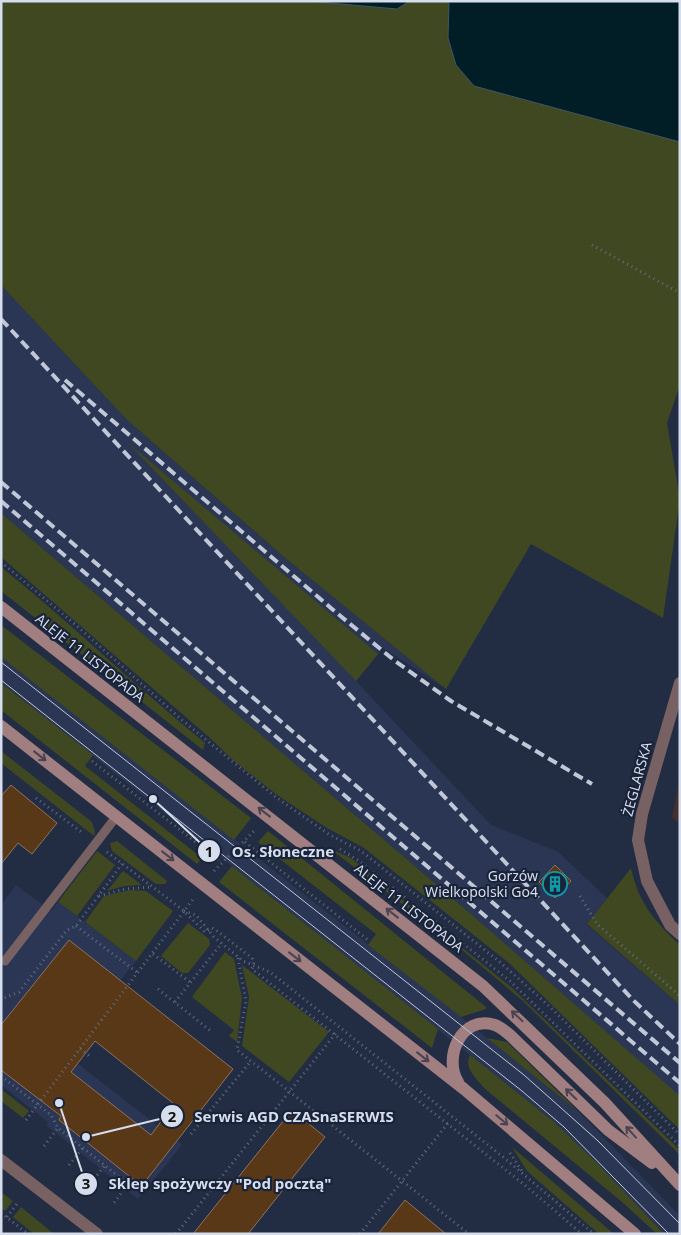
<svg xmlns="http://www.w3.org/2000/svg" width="681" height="1235" font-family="'Noto Sans',sans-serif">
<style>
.built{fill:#2a3653}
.industrial{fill:#432f2c}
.green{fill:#3f4821}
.water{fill:#011e27;stroke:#415862}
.building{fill:#593818;stroke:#8c735e;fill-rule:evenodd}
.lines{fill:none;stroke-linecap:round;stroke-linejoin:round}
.path{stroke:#616b7f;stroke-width:3;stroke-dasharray:1 4;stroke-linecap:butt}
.service{stroke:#786162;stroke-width:9}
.minor{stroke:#786162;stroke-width:12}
.secondary{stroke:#a17e7f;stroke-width:12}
.tram{stroke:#c0c8d8;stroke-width:1}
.rail{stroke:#c0c8d8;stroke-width:4;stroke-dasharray:10 5;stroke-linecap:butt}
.oneway{stroke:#494352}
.labels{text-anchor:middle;stroke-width:4.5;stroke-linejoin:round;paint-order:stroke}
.street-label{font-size:14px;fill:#d6deed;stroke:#192339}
.poi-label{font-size:14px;fill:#d6deed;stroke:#192339;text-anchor:end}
.leader{fill:none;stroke:#d6deed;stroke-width:2}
.callout-dot{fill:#d6deed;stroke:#192339;stroke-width:2}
.mark-label{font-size:15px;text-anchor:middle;font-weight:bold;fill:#111}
.callout-label{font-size:15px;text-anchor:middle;font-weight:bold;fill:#d6deed;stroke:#192339;stroke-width:4.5;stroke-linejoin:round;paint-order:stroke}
</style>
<rect width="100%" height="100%" fill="#222d44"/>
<g class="built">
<path d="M1,285L126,419L284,557L446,689L383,648L356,681L491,825L558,852L607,898L587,925L680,1005V1097L464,908L1,513Z"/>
<path d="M1,657L461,1017L580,1113L680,1216V1234H664L553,1121L1,683Z"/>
<path d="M16,885L51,911L58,902L136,961L63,1052L182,1145L138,1199L46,1125L48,1122L1,1085V905Z"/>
</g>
<path class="industrial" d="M680,778V823L672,818Z"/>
<g class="green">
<path d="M1,1H307L397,9L410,1H449L448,38L456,65L474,86L680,142V385L667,423L680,499L663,618L531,544L446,689L284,557L126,419L1,285Z"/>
<path d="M127,442L378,654L356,681Z"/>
<path d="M1,513L464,908L680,1096V1130L509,963L364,848L327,828L277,795L233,760L210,738L1,557Z"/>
<path d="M1,567C71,623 135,686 205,743L203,750L1,591Z"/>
<path d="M1,625L251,818L234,840L1,657Z"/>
<path d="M1,683L93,755L85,766L202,858L197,864L1,710Z"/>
<path d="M1,751L92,822L95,832L94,836L1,763Z"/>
<path d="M268,831L486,1007V1009L461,1017L368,945L376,934L258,842Z"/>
<path d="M117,841L167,881L165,884H156L112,851L110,843Z"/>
<path d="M329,848L351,858L511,987L680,1150V1155L523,1001L461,949Z"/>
<path d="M97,851L115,865L77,916L58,902Z"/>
<path d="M232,866L438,1029L432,1048L219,882Z"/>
<path d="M631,868C639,904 654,920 680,945V1005L587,924Z"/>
<path d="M123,871L142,885L124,886L107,891Z"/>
<path d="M130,890L146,891L173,911L136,961L85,922L104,896Z"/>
<path d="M188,923L209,939L210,945L188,973H182L161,956Z"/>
<path d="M225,952L234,959L242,998L237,1042L229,1036L234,1030L192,997Z"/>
<path d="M242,965L329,1032L289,1082L242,1046L249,997Z"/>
<path d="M487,1038L507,1042L580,1113Z"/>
<path d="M470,1055L553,1121L598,1164L664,1234H657L622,1202L484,1088C477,1079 463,1068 470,1055Z"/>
<path d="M1,1089L29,1111L23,1118L1,1101Z"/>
<path d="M512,1147L614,1234H599L527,1171Z"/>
<path d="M1,1192L13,1201L5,1211L1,1208Z"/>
<path d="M21,1207L54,1234H34L13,1217Z"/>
</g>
<g class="water">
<path d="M307,1H410L397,9Z"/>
<path d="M449,1H680V142L474,86L456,65L448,38Z"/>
</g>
<g class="building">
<path d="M11,785L57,823L32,854L18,843L1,864V796Z"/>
<path d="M555,865L571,881L555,898L539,882Z"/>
<path d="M69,940L233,1069L144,1183L142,1181L139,1184L59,1120L61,1116L1,1070V1025ZM95,1041L174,1104L151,1135L71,1072Z"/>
<path d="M292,1110L325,1137L248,1234H193Z"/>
<path d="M405,1200L446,1234H378Z"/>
</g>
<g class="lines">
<g class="path">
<path d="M592,245L680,293"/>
<path d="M1,562L77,626L182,720L277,798L330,835L361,851L501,963L549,1006L680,1135"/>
<path d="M92,761L221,862"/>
<path d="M36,798L84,834"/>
<path d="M245,842L368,940"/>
<path d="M340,849L359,861L510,981L680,1146"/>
<path d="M107,852L184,911L205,932L212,928L217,931L252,958L254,962L252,969L526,1186L582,1234"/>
<path d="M214,871L256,829"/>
<path d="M99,896L125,889L151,887"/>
<path d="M580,896L597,924L680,996"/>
<path d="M184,911L196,915L214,937L243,961L270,972L503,1157L594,1234"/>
<path d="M76,926L138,973"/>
<path d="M153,954L190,982"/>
<path d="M238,958L246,1001L237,1050L469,1234"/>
<path d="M158,989L212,1032"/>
<path d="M1,1001L4,998L19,992L67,930L76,926L122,864"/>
<path d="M175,1002L221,944"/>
<path d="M80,1049L92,1058"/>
<path d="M1,1076L51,1115L58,1128L128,1184L114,1203"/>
<path d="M26,1120L194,898"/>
<path d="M191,1134L251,1061"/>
<path d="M44,1146L58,1128"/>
<path d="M510,1153L522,1171"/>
<path d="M69,1165L83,1148"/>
<path d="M91,1183L105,1165"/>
<path d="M1,1213L28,1234"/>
<path d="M7,1217L19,1201"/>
<path d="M176,1234L336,1033"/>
<path d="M360,1234L448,1123"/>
</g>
<path class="service" d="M5,961L116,817"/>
<g class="minor">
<path d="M680,683L642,814L638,840L647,881L670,925L680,934"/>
<path d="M1,1160L97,1234"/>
</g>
<g class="secondary">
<path d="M1,607L483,986L605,1103L680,1185"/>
<path d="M1,726L464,1089L635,1234"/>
<path d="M458,1082C443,1058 461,1014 495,1025C501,1027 506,1032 511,1036L608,1130L652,1163"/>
</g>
<g class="tram">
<path d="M1,662L524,1075L597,1140L680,1224"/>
<path d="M1,680L522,1091L564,1127L669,1234"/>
</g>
<g class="rail">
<path d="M1,319L633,1000L680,1044"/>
<path d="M65,380L332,609L395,661L451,701L592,784"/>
<path d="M1,482L680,1063"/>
<path d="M1,501L680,1083"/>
</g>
</g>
<defs><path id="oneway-shaft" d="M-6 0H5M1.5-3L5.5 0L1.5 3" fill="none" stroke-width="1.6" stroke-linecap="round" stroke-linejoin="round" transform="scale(1.25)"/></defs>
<g class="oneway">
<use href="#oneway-shaft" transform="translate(40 756) rotate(38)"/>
<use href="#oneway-shaft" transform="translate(264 812) rotate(-142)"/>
<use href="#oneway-shaft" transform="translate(168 856) rotate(38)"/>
<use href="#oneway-shaft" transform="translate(392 913) rotate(-142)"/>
<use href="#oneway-shaft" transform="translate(295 957) rotate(38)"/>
<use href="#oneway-shaft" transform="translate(517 1016) rotate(-137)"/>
<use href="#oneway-shaft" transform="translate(423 1057) rotate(38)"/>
<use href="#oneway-shaft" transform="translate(571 1094) rotate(-136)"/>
<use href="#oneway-shaft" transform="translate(502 1120) rotate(40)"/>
<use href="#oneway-shaft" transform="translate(631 1132) rotate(-132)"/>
</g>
<defs>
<symbol id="building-ring" viewBox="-11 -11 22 22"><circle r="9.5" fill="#192339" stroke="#0f9aa8" stroke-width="1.5"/><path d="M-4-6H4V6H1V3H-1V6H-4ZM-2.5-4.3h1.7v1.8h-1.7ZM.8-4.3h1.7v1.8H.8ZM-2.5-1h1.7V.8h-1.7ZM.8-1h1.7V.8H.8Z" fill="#0f9aa8"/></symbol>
</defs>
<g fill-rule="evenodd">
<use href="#building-ring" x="541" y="870" width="28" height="28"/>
</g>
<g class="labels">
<g class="street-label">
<text transform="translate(90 658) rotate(38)" y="5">ALEJE 11 LISTOPADA</text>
<text transform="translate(637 779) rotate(-75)" y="5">ŻEGLARSKA</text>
<text transform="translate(409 908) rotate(38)" y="5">ALEJE 11 LISTOPADA</text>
</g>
<g class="poi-label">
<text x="538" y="881">Gorzów<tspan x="538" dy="16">Wielkopolski Go4</tspan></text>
</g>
</g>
<path class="leader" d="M153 799L209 851M86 1137L172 1116M59 1103L86 1184"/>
<g class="callout-dot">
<circle cx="153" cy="799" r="5"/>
<circle cx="86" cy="1137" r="5"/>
<circle cx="59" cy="1103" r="5"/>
<circle cx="209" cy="851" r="12"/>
<circle cx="172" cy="1116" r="12"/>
<circle cx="86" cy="1184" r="12"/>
</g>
<g class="mark-label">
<text x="209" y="857">1</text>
<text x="172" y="1122">2</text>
<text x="86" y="1189">3</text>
</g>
<g class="callout-label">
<text x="283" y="857">Os. Słoneczne</text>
<text x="294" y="1122">Serwis AGD CZASnaSERWIS</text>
<text x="220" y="1189">Sklep spożywczy "Pod pocztą"</text>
</g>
<rect width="681" height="1235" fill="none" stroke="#d6deed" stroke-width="5"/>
</svg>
